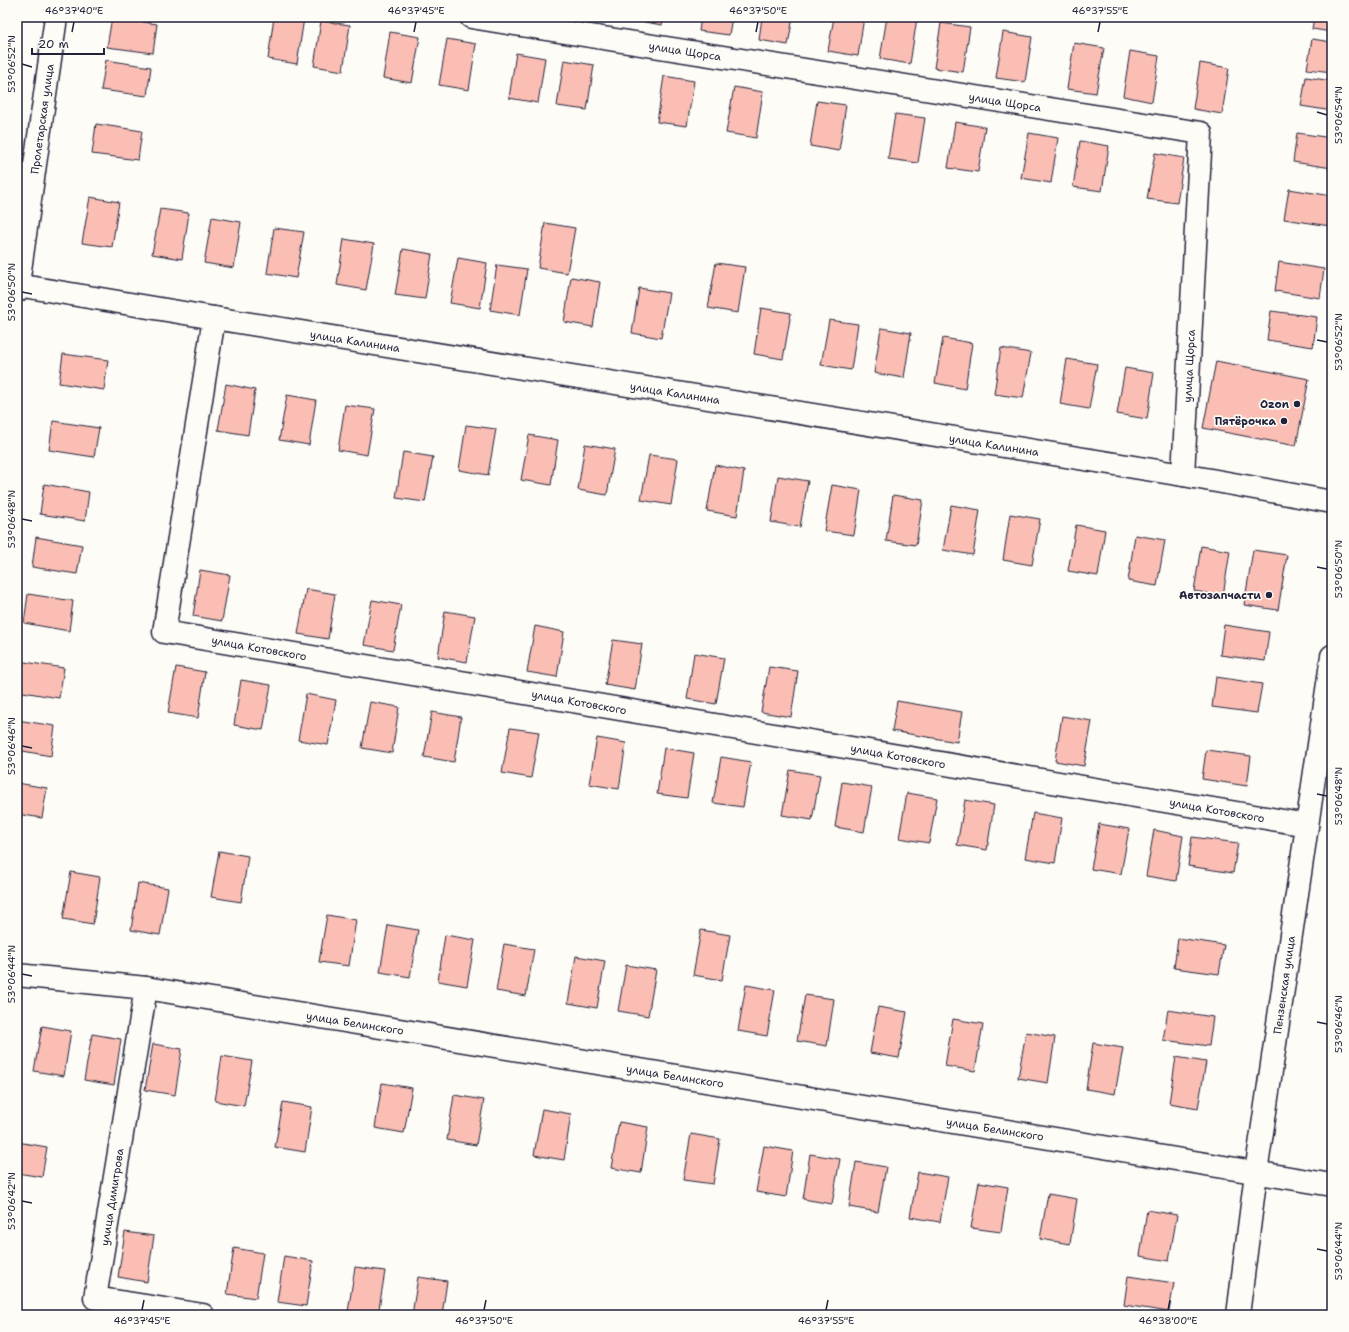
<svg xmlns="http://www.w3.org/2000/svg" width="1349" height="1332" font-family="'Shantell Sans',sans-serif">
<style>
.building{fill:#fabeb4;stroke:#22223b}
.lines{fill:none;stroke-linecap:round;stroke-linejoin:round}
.minor-casing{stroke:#22223b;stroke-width:25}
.tertiary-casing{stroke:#22223b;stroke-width:25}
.minor{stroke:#fdfcf7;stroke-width:22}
.tertiary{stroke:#fdfcf7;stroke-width:22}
.ticks{fill:none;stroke:#22223b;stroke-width:1.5}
.poi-dot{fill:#22223b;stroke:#fdfcf7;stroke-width:1.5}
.labels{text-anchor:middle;stroke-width:3.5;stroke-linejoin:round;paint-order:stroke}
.street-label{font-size:11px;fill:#22223b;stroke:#fdfcf7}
.poi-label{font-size:11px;font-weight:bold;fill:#22223b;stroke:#fdfcf7;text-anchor:end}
.neatline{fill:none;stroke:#22223b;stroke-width:1.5}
.ticks-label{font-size:10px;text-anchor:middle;fill:#22223b}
</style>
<rect width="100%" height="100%" fill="#fdfcf7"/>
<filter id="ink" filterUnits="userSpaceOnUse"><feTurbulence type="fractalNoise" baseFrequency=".025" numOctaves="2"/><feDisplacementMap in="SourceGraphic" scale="8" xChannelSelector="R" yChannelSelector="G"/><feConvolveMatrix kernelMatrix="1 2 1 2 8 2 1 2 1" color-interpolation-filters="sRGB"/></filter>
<g filter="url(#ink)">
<g class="building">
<path d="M112,17L157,24L153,53L107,47Z"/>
<path d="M274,17L304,18L297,64L268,59Z"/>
<path d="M633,17H664L662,25L633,20Z"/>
<path d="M701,17H732L729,35L699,31Z"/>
<path d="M762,17H793L788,45L759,40Z"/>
<path d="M834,17H864L858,56L828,51Z"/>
<path d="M887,17L917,18L910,64L880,59Z"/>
<path d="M1314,17H1332V32L1312,29Z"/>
<path d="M321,21L350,25L343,71L314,66Z"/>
<path d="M941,23L970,27L963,72L934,68Z"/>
<path d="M390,32L420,37L412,83L383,78Z"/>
<path d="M1003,32L1032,37L1025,82L996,78Z"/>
<path d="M447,39L476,44L469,90L439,85Z"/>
<path d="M1312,39L1332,42V72L1307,69Z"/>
<path d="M1074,43L1104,48L1096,93L1067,89Z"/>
<path d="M1130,51L1159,56L1152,102L1123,96Z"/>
<path d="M516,53L545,58L538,103L509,98Z"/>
<path d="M106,60L151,67L147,96L101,90Z"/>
<path d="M564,60L594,65L587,110L557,106Z"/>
<path d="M1200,63L1229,68L1222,114L1193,109Z"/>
<path d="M664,76L694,81L687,126L657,122Z"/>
<path d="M1306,77L1332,81V111L1301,106Z"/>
<path d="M734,87L763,92L756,138L726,133Z"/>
<path d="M817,101L846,105L839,151L810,146Z"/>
<path d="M895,114L925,118L918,163L888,159Z"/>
<path d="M955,122L985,127L978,172L948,168Z"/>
<path d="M96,124L142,131L138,160L92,154Z"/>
<path d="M1029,133L1058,138L1051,183L1021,178Z"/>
<path d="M1297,133L1332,138V168L1293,162Z"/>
<path d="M1080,141L1109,146L1102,191L1073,187Z"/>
<path d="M1155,153L1184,158L1177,203L1147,199Z"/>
<path d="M1289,189L1332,196V211L1330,226L1284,219Z"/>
<path d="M90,197L119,202L112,247L82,243Z"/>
<path d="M160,209L189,213L182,259L152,254Z"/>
<path d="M212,217L241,222L234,268L204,263Z"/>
<path d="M545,223L575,228L567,273L538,268Z"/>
<path d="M274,228L304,232L296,278L267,273Z"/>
<path d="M344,239L374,244L366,290L337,285Z"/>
<path d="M403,249L432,254L425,299L395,295Z"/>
<path d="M458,258L487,263L480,308L450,303Z"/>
<path d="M1279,262L1324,269L1320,298L1275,291Z"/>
<path d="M716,263L745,267L738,313L708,308Z"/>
<path d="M497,265L527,269L520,315L490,310Z"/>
<path d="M571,277L600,282L593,327L564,322Z"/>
<path d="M639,288L669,293L661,338L632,333Z"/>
<path d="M761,308L791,313L783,359L754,354Z"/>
<path d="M1271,311L1317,317L1313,347L1267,340Z"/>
<path d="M829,320L858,324L851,370L821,365Z"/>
<path d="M881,328L911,333L904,378L874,373Z"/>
<path d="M943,338L972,343L965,389L935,383Z"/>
<path d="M1001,348L1031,353L1023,398L994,394Z"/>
<path d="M63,354L108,360L104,390L59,383Z"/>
<path d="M1067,359L1097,364L1089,409L1060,404Z"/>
<path d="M1216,361L1309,379L1296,446L1203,428Z"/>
<path d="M1125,368L1154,373L1147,419L1117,414Z"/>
<path d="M226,384L255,390L248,435L218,430Z"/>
<path d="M287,395L316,400L309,445L279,440Z"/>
<path d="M345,405L375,409L367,455L338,450Z"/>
<path d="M53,421L99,428L94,457L49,450Z"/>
<path d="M466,425L496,429L488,475L459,470Z"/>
<path d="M529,435L558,440L551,485L521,480Z"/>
<path d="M585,444L615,449L607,495L578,490Z"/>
<path d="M403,452L433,457L425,502L396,498Z"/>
<path d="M649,455L678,459L671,505L641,500Z"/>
<path d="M715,465L744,471L737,516L707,511Z"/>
<path d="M778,476L808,481L800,527L771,522Z"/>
<path d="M44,484L89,492L85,521L40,514Z"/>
<path d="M832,485L861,490L854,535L824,531Z"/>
<path d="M893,495L923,500L916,545L886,541Z"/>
<path d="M951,505L980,510L973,555L943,550Z"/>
<path d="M1010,514L1040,519L1032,565L1003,560Z"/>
<path d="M1076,525L1105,530L1098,576L1068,571Z"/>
<path d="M1135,535L1165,540L1157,586L1128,581Z"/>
<path d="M36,537L82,545L77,574L32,567Z"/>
<path d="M1201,546L1230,551L1223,596L1194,591Z"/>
<path d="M1253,550L1287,555L1278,610L1244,605Z"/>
<path d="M200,570L230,575L222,621L193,616Z"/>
<path d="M306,589L335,594L328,639L298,634Z"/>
<path d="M28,594L73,601L69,631L24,623Z"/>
<path d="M372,600L401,605L393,650L364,645Z"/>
<path d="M445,611L475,616L467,662L438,657Z"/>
<path d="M1224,625L1269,632L1265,661L1220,655Z"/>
<path d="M535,626L564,632L557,677L527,672Z"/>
<path d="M613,640L642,644L635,690L605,685Z"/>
<path d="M694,653L724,658L716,704L687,699Z"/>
<path d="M18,661L64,668L59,698L17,691Z"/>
<path d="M176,667L205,672L198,718L168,713Z"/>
<path d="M769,667L798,671L791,717L761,712Z"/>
<path d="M1216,677L1262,684L1257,713L1212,707Z"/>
<path d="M241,680L271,685L263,730L234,725Z"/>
<path d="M306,694L336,700L328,745L298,740Z"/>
<path d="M897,701L962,712L957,742L892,731Z"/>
<path d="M370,702L399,707L392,753L362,748Z"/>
<path d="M432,712L461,717L454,762L424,757Z"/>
<path d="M1062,716L1092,721L1084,766L1055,761Z"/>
<path d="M17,720L55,726L51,756L17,750Z"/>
<path d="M510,728L539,732L531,778L502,773Z"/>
<path d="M597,738L626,743L619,789L589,784Z"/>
<path d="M664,748L694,753L687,798L657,794Z"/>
<path d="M1206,750L1251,756L1247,786L1202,779Z"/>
<path d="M721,757L751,762L743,807L713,803Z"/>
<path d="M790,770L820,775L812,820L782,815Z"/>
<path d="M842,782L872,787L864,832L835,827Z"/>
<path d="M17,783L47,788L42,818L17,814Z"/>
<path d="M907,793L937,798L929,843L899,838Z"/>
<path d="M965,800L994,805L987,850L957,845Z"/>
<path d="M1033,813L1062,818L1055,863L1025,858Z"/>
<path d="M1099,824L1129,829L1121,874L1091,869Z"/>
<path d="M1154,830L1183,836L1176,881L1146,876Z"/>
<path d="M1192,837L1238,843L1233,873L1188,866Z"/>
<path d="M219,851L248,856L241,902L211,897Z"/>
<path d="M71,872L100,877L93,924L63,919Z"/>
<path d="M138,883L168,888L160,935L131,930Z"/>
<path d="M327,915L356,920L349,966L319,962Z"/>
<path d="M388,925L418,930L410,977L380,972Z"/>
<path d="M701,930L730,935L722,980L693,975Z"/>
<path d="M445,935L475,940L467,986L438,981Z"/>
<path d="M1178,938L1224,945L1219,974L1174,968Z"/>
<path d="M504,944L534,949L526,996L496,991Z"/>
<path d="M576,956L605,961L597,1008L568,1003Z"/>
<path d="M626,965L656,970L648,1016L618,1011Z"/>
<path d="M746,985L775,990L767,1036L738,1031Z"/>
<path d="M805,995L834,999L827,1046L797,1041Z"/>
<path d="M878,1007L907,1012L899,1058L870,1053Z"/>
<path d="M1168,1010L1213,1017L1209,1046L1163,1040Z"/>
<path d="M953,1019L983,1024L975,1071L945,1066Z"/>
<path d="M42,1026L71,1031L64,1076L34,1071Z"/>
<path d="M1026,1032L1055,1037L1048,1083L1018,1078Z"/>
<path d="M92,1034L121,1039L114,1085L84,1080Z"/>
<path d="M1093,1043L1123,1048L1115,1094L1086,1089Z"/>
<path d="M153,1044L182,1049L175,1095L145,1090Z"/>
<path d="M222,1056L252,1061L244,1106L215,1101Z"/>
<path d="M1176,1057L1206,1062L1198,1108L1169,1103Z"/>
<path d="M382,1083L412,1088L404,1133L375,1128Z"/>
<path d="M454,1095L484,1100L476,1145L447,1140Z"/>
<path d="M283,1102L312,1107L305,1152L275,1147Z"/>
<path d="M542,1109L571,1114L564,1160L534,1155Z"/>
<path d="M619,1122L648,1127L641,1173L611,1168Z"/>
<path d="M691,1134L720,1139L713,1184L683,1180Z"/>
<path d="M17,1142L47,1147L42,1177L17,1173Z"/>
<path d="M764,1146L793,1151L786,1197L756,1192Z"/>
<path d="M810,1154L840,1159L832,1204L803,1199Z"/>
<path d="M856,1162L886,1167L878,1212L849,1207Z"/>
<path d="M918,1172L948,1177L940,1222L910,1217Z"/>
<path d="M979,1182L1008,1187L1001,1232L971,1228Z"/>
<path d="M1048,1194L1077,1199L1070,1244L1040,1239Z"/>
<path d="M1147,1210L1177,1215L1169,1261L1140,1256Z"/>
<path d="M125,1232L154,1236L147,1282L118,1277Z"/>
<path d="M234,1248L263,1253L256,1298L227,1294Z"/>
<path d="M284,1256L313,1261L306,1306L277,1302Z"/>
<path d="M355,1267L385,1271L378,1315L348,1312Z"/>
<path d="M1128,1276L1174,1283L1169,1312L1124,1305Z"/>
<path d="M418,1277L447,1281L442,1315H412Z"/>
</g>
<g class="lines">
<defs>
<g id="minor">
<path d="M471,17L1201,133L1183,475"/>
<path d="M17,285L214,318L1183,475L1332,502"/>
<path d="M17,291L56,17"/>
<path d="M214,318L164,632L1307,825"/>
<path d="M17,975L146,988L1332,1185"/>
<path d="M146,988L95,1298L203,1315"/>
</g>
<path id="tertiary" d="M1238,1315L1256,1173L1332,656"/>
</defs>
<use href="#minor" class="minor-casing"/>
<use href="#tertiary" class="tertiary-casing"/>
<use href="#minor" class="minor"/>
<use href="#tertiary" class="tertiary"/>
</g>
</g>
<path class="ticks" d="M72,32L74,22M414,32L416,22M756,32L758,22M1098,32L1100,22M22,64L32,67M1317,112L1327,115M22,292L32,294M1317,340L1327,342M22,519L32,521M1317,567L1327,569M22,746L32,748M1317,794L1327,796M22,974L32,976M1317,1022L1327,1024M22,1201L32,1203M1317,1249L1327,1251M142,1310L144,1300M484,1310L486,1300M826,1310L828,1300M1168,1310L1170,1300"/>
<g class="poi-dot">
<circle cx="1297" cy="404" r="4"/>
<circle cx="1284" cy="421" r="4"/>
<circle cx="1269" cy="595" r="4"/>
</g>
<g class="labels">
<g class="street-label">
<text transform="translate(685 51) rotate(9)" y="4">улица Щорса</text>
<text transform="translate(1005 102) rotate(9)" y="4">улица Щорса</text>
<text transform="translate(42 119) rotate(-82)" y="4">Пролетарская улица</text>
<text transform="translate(355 341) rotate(9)" y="4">улица Калинина</text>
<text transform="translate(1189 366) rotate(-87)" y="4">улица Щорса</text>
<text transform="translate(675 393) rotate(9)" y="4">улица Калинина</text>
<text transform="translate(994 445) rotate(9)" y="4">улица Калинина</text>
<text transform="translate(259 648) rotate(10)" y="4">улица Котовского</text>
<text transform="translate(579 702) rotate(10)" y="4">улица Котовского</text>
<text transform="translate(898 756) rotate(10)" y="4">улица Котовского</text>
<text transform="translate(1217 810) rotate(10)" y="4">улица Котовского</text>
<text transform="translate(1284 985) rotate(-82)" y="4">Пензенская улица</text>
<text transform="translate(355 1023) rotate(9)" y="4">улица Белинского</text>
<text transform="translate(675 1076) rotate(9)" y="4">улица Белинского</text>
<text transform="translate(995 1129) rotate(9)" y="4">улица Белинского</text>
<text transform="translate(112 1197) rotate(-81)" y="4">улица Димитрова</text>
</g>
<g class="poi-label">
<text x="1289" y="408">Ozon</text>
<text x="1276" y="425">Пятёрочка</text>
<text x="1261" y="599">Автозапчасти</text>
</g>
</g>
<rect width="1349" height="1332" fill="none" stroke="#fdfcf7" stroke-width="44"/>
<path d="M32 48v6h72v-6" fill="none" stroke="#22223b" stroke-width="2"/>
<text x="38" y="48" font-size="12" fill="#22223b" stroke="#fdfcf7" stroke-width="3" paint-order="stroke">20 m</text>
<rect x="22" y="22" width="1305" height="1288" class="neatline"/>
<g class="ticks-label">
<text x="74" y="14">46°37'40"E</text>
<text x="416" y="14">46°37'45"E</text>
<text x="758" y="14">46°37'50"E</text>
<text x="1100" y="14">46°37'55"E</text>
<text transform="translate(11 64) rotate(-90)" y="4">53°06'52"N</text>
<text transform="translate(1338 115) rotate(-90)" y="4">53°06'54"N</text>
<text transform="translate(11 292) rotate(-90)" y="4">53°06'50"N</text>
<text transform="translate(1338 342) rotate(-90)" y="4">53°06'52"N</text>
<text transform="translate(11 519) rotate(-90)" y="4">53°06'48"N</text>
<text transform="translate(1338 569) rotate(-90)" y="4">53°06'50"N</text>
<text transform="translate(11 746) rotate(-90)" y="4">53°06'46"N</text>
<text transform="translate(1338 796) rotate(-90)" y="4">53°06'48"N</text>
<text transform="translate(11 974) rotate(-90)" y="4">53°06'44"N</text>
<text transform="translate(1338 1024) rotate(-90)" y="4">53°06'46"N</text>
<text transform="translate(11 1201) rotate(-90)" y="4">53°06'42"N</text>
<text transform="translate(1338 1251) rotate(-90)" y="4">53°06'44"N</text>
<text x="142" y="1324">46°37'45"E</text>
<text x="484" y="1324">46°37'50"E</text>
<text x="826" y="1324">46°37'55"E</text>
<text x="1168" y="1324">46°38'00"E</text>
</g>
</svg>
